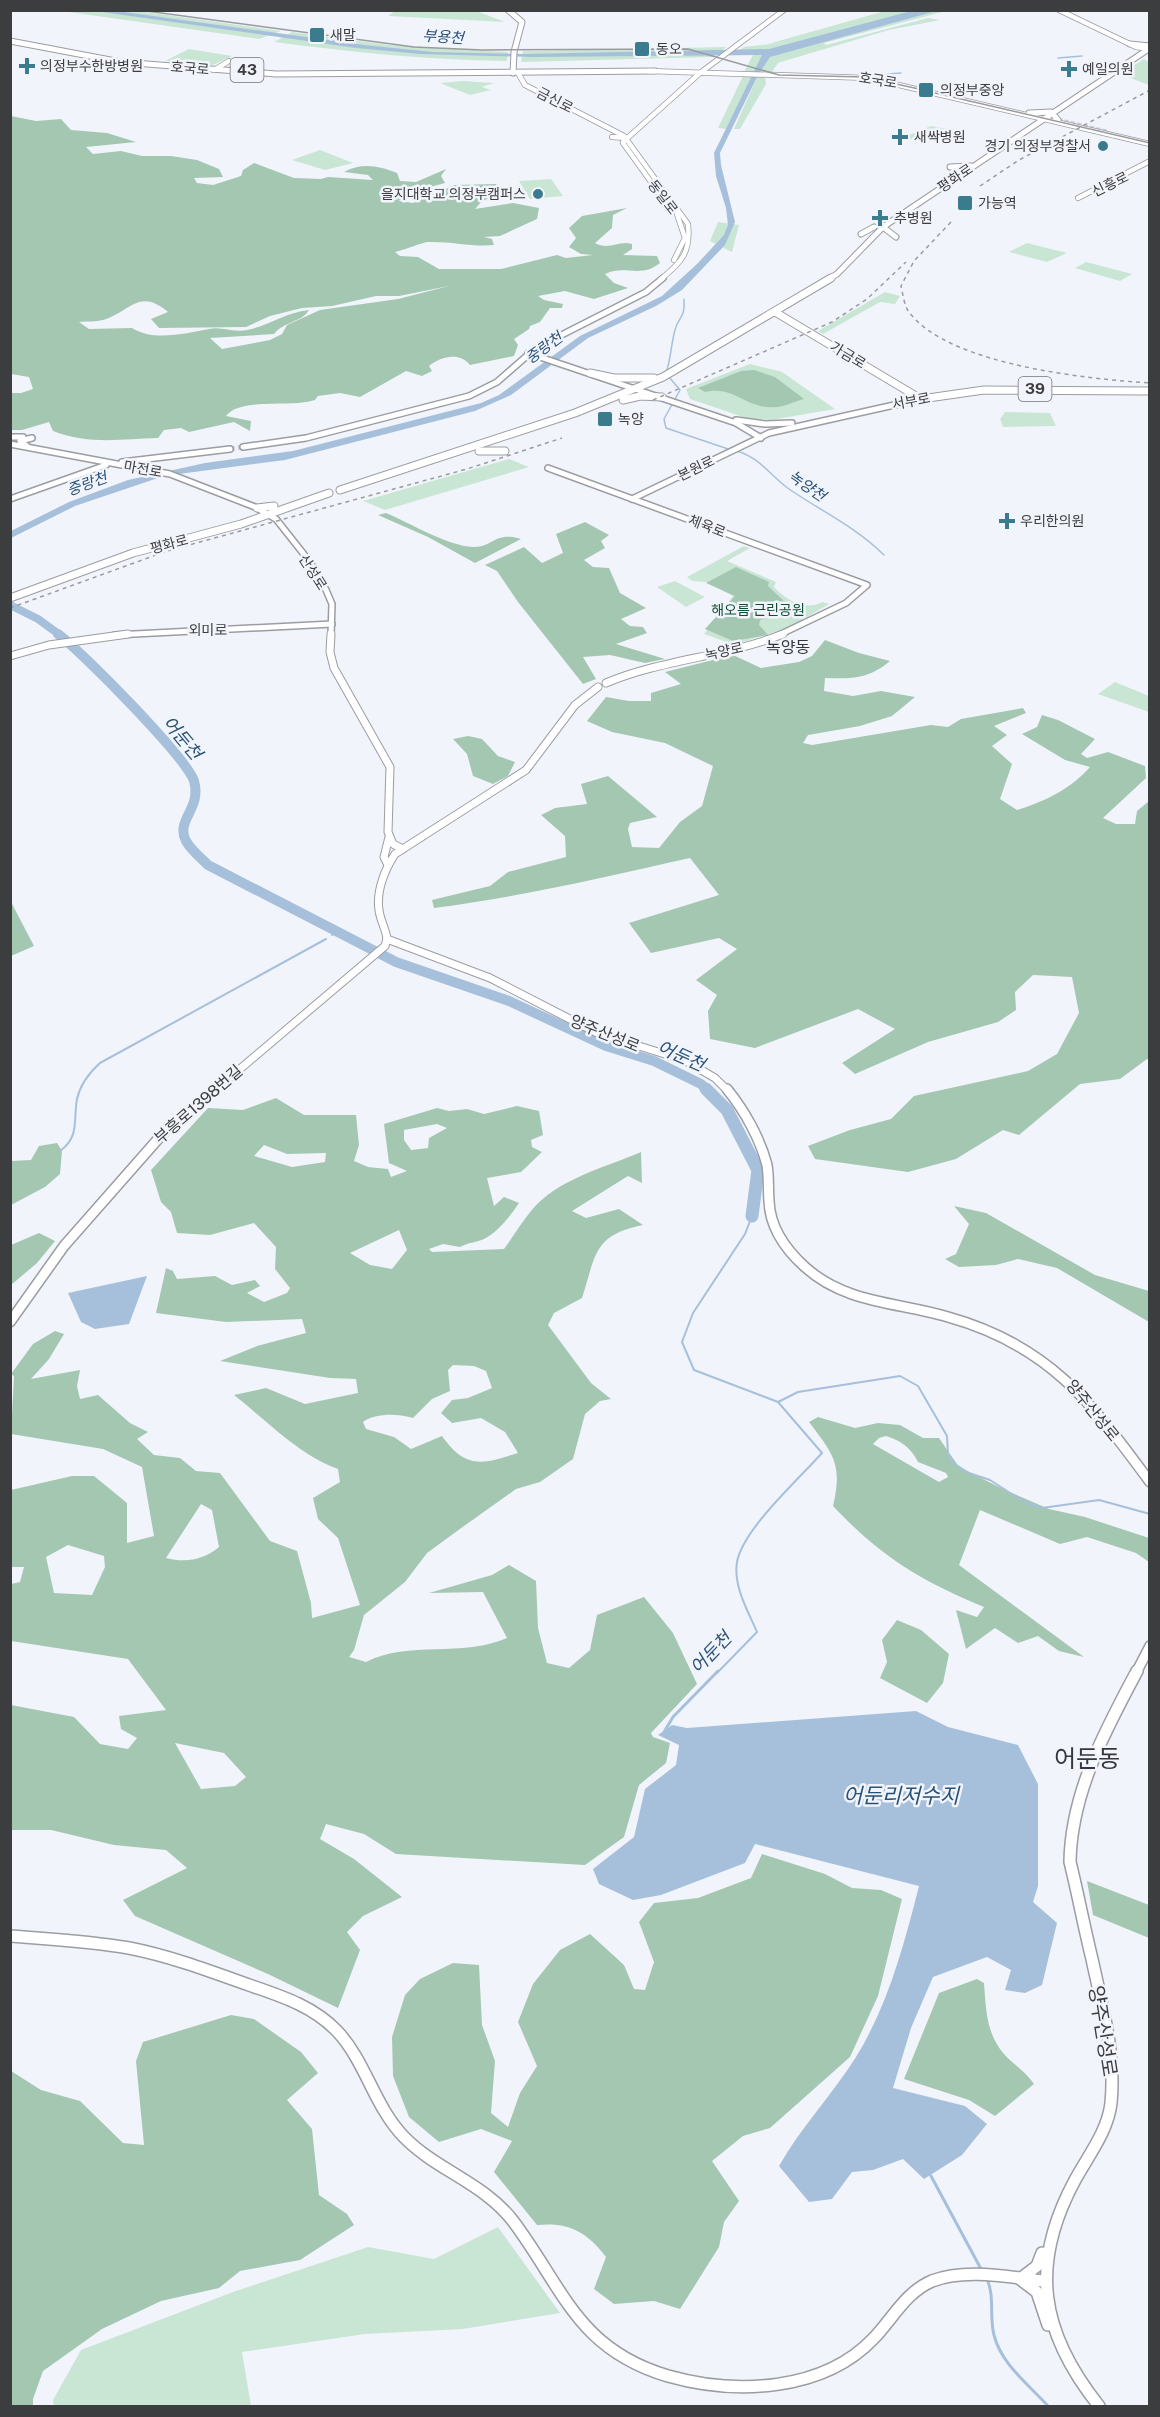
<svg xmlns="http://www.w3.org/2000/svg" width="1160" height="2417" font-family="'Public Sans','Noto Sans KR',sans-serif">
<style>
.green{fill:#c9e6d4}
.forest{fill:#a4c7b2;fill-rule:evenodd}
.water{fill:#a6c0db}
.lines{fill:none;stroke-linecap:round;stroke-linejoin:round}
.stream-far2{stroke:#a6c0db;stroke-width:1.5}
.stream-far1{stroke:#a6c0db;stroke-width:2}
.stream{stroke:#a6c0db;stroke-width:3}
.river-far2{stroke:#a6c0db;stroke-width:8}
.river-far1{stroke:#a6c0db;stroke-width:10}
.river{stroke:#a6c0db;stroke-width:13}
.minor-tunnel-far1{stroke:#cecfd5;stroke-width:4.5;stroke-dasharray:4.5 2;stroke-linecap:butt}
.minor-tunnel{stroke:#cecfd5;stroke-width:5;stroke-dasharray:5 3;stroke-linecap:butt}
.minor-far4-casing{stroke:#9b9da3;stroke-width:6}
.minor-far3-casing{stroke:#9b9da3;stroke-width:8}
.minor-far2-casing{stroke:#9b9da3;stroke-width:9}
.minor-far1-casing{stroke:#9b9da3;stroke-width:12}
.minor-casing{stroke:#9b9da3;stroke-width:14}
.major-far1-casing{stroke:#9b9da3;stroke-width:7}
.major-casing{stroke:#9b9da3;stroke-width:9}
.minor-far4{stroke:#fff;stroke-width:4.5}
.minor-far3{stroke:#fff;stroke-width:5}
.minor-far2{stroke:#fff;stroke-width:7}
.minor-far1{stroke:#fff;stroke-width:9}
.minor{stroke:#fff;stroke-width:11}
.major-far1{stroke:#fff;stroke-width:5}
.major{stroke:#fff;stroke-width:7}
.tram{stroke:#999b9f;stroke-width:1.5}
.rail{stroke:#999b9f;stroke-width:1.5;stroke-dasharray:4 4;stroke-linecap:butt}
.poi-dot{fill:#3a7b8d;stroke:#f2f4fb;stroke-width:2}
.labels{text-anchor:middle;stroke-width:5;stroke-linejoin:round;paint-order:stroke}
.far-poi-label{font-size:14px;fill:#3c3d3f;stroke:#f2f4fb;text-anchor:start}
.far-street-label{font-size:14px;fill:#3c3d3f;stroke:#f2f4fb}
.far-park-label{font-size:14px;fill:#114e32;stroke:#f2f4fb}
.far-water-label{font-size:15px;font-style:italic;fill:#295277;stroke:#f2f4fb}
.shield{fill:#f2f4fb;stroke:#737477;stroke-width:1.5}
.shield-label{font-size:15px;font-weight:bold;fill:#3c3d3f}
.far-quarter-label{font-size:16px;fill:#35373c;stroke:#f2f4fb}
.street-label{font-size:16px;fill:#3c3d3f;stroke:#f2f4fb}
.water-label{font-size:18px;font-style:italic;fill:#295277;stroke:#f2f4fb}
.near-street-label{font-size:20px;fill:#3c3d3f;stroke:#f2f4fb}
.near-water-label{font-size:21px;font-style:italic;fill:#295277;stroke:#f2f4fb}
.near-quarter-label{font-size:24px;fill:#35373c;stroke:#f2f4fb}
</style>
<rect width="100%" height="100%" fill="#f2f4fb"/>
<g class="green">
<path d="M474,10L505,22L388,16L395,11Z"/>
<path d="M62,11H138L281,31L259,39Z"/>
<path d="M885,11H946L824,43L826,45L928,18L940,20L889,30L784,61L778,63L772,72H744L753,55H733L744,47L787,42L768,44Z"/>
<path d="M292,32L389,45L508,52L507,61C428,60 352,52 274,42Z"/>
<path d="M726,47L713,57L521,62L523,51H526Z"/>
<path d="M189,49L232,56L213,65L165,61Z"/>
<path d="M1144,59L1149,62V85L1120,74Z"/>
<path d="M743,76H752L727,129L718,128Z"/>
<path d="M757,77H765L766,84L740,129H734Z"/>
<path d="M463,81L494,83L482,87L491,90L470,95L440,83Z"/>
<path d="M931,126L952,130L925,142L904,137Z"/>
<path d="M320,150L353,163L325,170L292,160Z"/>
<path d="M551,179L563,196L530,199L519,181Z"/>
<path d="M718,222L739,225L732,252L710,241Z"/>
<path d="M1027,243L1067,253L1047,262L1009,252Z"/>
<path d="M1086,262L1132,274L1120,281L1075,268Z"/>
<path d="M885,292L900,296L895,304L880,302L823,334L818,331Z"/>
<path d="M750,364L782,372L835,409L771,420L746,418L690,399L686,389Z"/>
<path d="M1005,412L1050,413L1056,426L1003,427L1000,419Z"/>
<path d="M509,459L529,467L385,510L363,501Z"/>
<path d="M744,546L750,548L727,561L776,582L774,587C787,601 805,611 823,602L829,604L790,627L740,643L732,644L704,634L733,596L706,582L692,581L687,577Z"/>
<path d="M675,581L705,597L686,607L657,587Z"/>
<path d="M1115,682L1149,696V712L1098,694Z"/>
<path d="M498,2227L560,2313L463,2329L365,2334L242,2352L251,2406H54L53,2400L81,2350L233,2292L368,2247L434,2259Z"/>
</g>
<g class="forest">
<path d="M11,116L36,121L61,119L71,130L107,133L136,142L86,147L93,154L121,151L142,156H171L197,160L219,169L223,177L194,178L197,183L213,185L241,176L243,170L254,163L294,178L321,179L328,177L373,180L368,175L344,172C361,162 380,166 397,173L400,181L416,182L446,169L441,176L445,183L407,193L399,201L413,203L455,185L496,184L503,193L482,201L475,209L513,203L539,208L537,219L500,236L484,237L492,239L494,245C471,247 450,241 427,242C421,243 404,250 395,252L400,256L418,257L439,269H501L557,255L566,258L593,255L581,254L569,247L576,238L569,228L582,216L627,208L613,215L612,228L595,243C609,251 619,240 632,244V249L623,255L657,256L660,263C640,279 625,264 605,274L614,283L628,288L594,299L565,291L538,296L544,300L563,304L562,308H550L540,322L530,326L529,329L514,339L518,345L514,356L470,365C460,352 441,356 429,366L432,371L422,376L406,371L360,397L340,393L318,396L315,400C292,408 240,397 226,416L251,421L250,431L234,422L189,432L181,428L164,430L158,438C121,439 89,445 53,431L49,422L22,430H11V393H21L33,389L29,377L11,374ZM449,286L398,299L320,310L287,325L282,334L270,340L222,349L210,338L274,334C283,322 302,322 309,310C284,313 268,326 247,330C235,333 221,326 209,329C187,333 154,342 132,328L89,329L79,322C86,321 96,322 103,320C130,312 139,287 168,312L151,319L159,328L246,327L270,316L302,308L332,306L376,296H399Z"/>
<path d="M754,370L775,377L804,399C792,402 781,409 767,407C743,405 732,386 705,392L698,388L741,371Z"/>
<path d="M386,513C410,523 448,546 473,547C493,548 494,531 521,539L475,563L428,537L378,515Z"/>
<path d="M585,522L609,535L601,541L605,548L584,560L593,567L609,568L620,593L646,608L621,619L630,626L643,627L647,633L616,644L665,659L645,663L610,655L583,657L596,679L583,684L518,602L497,571L485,565L524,547L542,563L563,553L556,534Z"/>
<path d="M736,567L769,582L768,586L784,601L805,606L760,620L759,625L768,635L733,641L705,629L735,596L706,583Z"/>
<path d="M825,640L859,653L890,661C869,679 851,679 825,678L824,691L853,696L881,691L915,697L892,716L860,726L808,735L803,743L812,745L931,725L948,727L961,719L1023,708L1026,713L994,726L1007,735L992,746L1012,764L1000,799L1017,810C1044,802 1072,788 1090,767L1065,760L1022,734L1037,727L1042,715L1058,720L1095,739L1081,754L1087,758L1108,752L1145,766L1146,778L1103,818L1116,824H1135L1137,811L1149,801V1060L1147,1059L1120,1079L1080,1084L1019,1135L1003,1130L956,1159L908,1172L815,1159L808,1146L850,1130L891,1119L914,1096L1028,1071L1057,1054L1079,1013L1072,977L1033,975L1015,992L1016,1010L998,1022L928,1042L855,1074L842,1063L895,1029L858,1009L755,1048L710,1039L708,1011L717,995L696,980L737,949L719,938L651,953L629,923L719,895L690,858C605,877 521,897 434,908L432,900L490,886L508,872L566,857L565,836L541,815L555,808L587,804L581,784L608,776L657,817L630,823L628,829L632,847L659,848L680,822L702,806L713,766L665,743L612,732L587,721L606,697L629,701H651V693L681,684L665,672L733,655L761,668L799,662L812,656Z"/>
<path d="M468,736L482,739L498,756L515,762L508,776L493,784L473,776L467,754L453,739Z"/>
<path d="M11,902L34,946L11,956H10Z"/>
<path d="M276,1098L304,1115H356L359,1145L354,1161L368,1167L388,1169L391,1177L407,1171L389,1163L384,1124L437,1108L449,1111L467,1109L484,1114L517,1106L539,1111L543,1135L531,1140L532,1147L542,1152L521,1172L487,1178L494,1206L504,1197L519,1203C511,1215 498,1232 484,1239C475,1243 469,1242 460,1247L443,1244L429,1249L432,1252L504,1249C513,1237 521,1223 531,1211C557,1179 604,1168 641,1152L642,1183L628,1176L572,1211L586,1218L619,1209L643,1225C593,1235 596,1255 582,1298L554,1313L548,1325L591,1383L611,1399L600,1401L585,1414L573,1459L540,1482L516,1489L464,1526L427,1553L405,1582L364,1615L354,1650L349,1657L366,1662C409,1640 462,1658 507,1638L483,1592L429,1593L492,1575L509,1565L536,1581L538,1628L547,1663L569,1668L590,1650L597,1615L644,1597L673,1633L697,1684L651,1733L653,1737L670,1743L666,1763L639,1785L624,1837L585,1865L396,1854L364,1834L326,1824L320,1839L354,1859L402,1897L363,1916L347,1932L360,1950L338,2008L268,1974L135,1916L123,1900L187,1868L166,1850L114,1845L51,1830H11V1705L74,1717L100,1744L128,1749L137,1738L121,1729L119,1716L166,1710L128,1659L11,1641V1584L20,1582L24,1567H11V1490L72,1476H94L127,1503V1543L154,1536L142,1467L103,1449L11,1434L14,1376L11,1374L33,1344L55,1331L64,1334L49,1359L31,1379L80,1370L77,1386L80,1399L98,1395L130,1423L148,1432L137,1439L154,1455L180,1458L196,1471L220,1473L270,1541L297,1551L311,1603L312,1618L360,1605L338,1538L318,1519L313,1498L340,1482L338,1469C299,1455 266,1420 234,1395L266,1388L305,1404L358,1393L356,1379L330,1378L220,1361L257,1346L306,1333L302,1319L226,1322L156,1313L166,1268L173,1271L177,1279L215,1276L232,1285L255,1280L260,1286L247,1293L264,1302L287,1293L290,1288L275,1269L276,1247L254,1223L210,1235L177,1233L171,1212L161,1202L151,1170L208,1108L243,1110ZM437,1124L447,1128L429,1138L428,1148L411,1150L404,1140V1130ZM264,1145L287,1154L326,1153L325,1162L292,1167L254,1156ZM399,1230L407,1250L392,1269L370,1265L350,1253ZM453,1365L474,1366L486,1371L492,1388L468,1398L452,1400L441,1413L452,1423L481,1418L505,1432L518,1453C483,1464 466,1470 442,1436L411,1449L394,1437L366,1429L363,1422C374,1413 399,1413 413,1418L432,1399L450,1391L448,1370ZM201,1504L212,1510L219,1547C203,1560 186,1563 166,1558ZM68,1545L104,1556L105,1567L92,1595L54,1593L46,1557ZM175,1743L224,1753L246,1777L235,1786L201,1789Z"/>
<path d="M57,1143L62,1151L60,1174L45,1187L11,1205V1161L31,1160L39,1146Z"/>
<path d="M954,1206L986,1213L1095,1275L1149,1291V1322L1057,1268L1018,1259L996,1265L959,1267L945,1259L956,1254L969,1224Z"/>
<path d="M39,1233L55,1241L37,1263L11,1285V1245Z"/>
<path d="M818,1417L855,1428L878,1423L900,1425L923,1438H939L959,1467L1003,1489L1049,1509L1085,1517L1149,1538V1562L1136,1553L1087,1537L1060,1544L980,1510L959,1565L1084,1657L1059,1651L1038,1636L1018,1643L995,1628L966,1649L956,1610L977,1617L984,1607C921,1581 880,1556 833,1506C843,1464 833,1454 809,1422ZM886,1436C902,1441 911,1448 918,1462L946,1473L948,1477L939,1482L873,1444L879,1438Z"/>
<path d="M897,1620L921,1630L949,1654L943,1683L927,1703L880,1678L887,1662L882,1640Z"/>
<path d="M762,1854L825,1874L852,1888L881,1890L902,1899L878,1996L850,2057L770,2128L743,2136L712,2161L739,2201L724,2222L719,2247L680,2309L654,2301L614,2304L594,2289L606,2257C587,2232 569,2222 537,2225L494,2172L512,2141L481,2129L439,2142L409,2117L393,2076L392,2037L405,1995L420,1979L453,1963L479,1965L482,2025L495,2061L491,2113L508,2127L520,2093L537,2066L518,2022L533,1984L560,1950L590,1934L624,1965L634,1989L645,1990L654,1962L639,1922L654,1903L698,1898L751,1878Z"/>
<path d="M1087,1881L1149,1905V1938L1093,1915Z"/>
<path d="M977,1979L984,1983C986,2009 986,2033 1004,2054C1014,2065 1024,2070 1034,2084L995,2116L969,2100L904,2079L939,1993Z"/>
<path d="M231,2015L254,2019L301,2052L318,2073L287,2100L312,2129L319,2195L347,2214L354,2225L300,2260L240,2271L219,2288L161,2301L102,2329L43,2371L33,2399V2406H11V2071L41,2090L80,2101L123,2143L144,2145L136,2061L143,2042Z"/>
</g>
<g class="water">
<path d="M95,11H117L364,45L433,52L525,54L769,49L911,11H936L770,57L758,75L720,153L721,165L735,222L725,245L682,290L656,306L588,338L511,395L475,411L285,460L164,476L75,506L11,538V531L69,502L128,480L205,463L293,451L481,403L499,395L580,336L662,296L697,264L724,235L728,225L726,208L716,176L714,153L762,55L532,57L421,54L356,48Z"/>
<path d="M147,1276L129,1324L95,1329L81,1322L68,1293Z"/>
<path d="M916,1711L948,1727L1018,1745L1038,1784V1886L1033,1902L1057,1923L1042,1985L1025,1993L1005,1990L1011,1970L987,1957L933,1977L911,2028L893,2088L965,2106L987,2124L962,2155L924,2179L903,2159L873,2170L852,2172L832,2199L809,2202L779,2166C801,2127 832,2095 856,2057C888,2005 904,1945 919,1886L755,1844L745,1863L661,1895L633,1900L599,1884L593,1869L634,1837L645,1789L676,1765L679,1745L658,1735L672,1725L687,1728Z"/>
</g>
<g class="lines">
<g class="stream-far2">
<path d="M1058,58L1082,56"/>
<path d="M887,74L901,73"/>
<path d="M666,373C671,359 671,344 675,330C679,315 685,320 684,299"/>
<path d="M669,377L680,390L664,419L666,428L731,450"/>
<path d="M737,451C760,458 770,475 789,489C821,511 856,527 884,555"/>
</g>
<g class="stream-far1">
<path d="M332,935L339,931"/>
<path d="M60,1151C80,1136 73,1121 77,1099C80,1085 89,1073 100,1063L326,939"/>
<path d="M778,1402L798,1392L900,1376L918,1386L947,1436L948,1454L953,1463L969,1473L990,1480L1024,1502L1042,1508L1099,1500L1150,1514"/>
<path d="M717,1673L757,1632C748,1611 733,1586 737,1562C743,1529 799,1479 822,1453L778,1402L694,1370L682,1342L693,1313L745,1234L752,1216"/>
</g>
<g class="stream">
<path d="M664,1732L673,1717L718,1671"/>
<path d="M931,2176L981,2269"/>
<path d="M987,2279C995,2298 989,2316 994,2335C1001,2364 1029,2385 1048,2406"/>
</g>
<path class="river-far2" d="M10,605L38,619L60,635"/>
<path class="river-far1" d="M58,634C82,652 186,757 194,781C202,809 175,820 186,841C191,850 201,858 208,865L396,962L509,1001L606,1046L654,1061L701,1084L708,1091"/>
<path class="river" d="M706,1089L727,1110L758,1170L752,1216"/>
<path class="minor-tunnel-far1" d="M1058,120L1108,132"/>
<path class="minor-tunnel" d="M230,449L243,447"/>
<defs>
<g id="minor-far4">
<path d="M1059,10L1136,47L1150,49"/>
<path d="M214,70L229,61"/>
<path d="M648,71L869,78L1150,144"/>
<path d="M518,73L525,85L624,136L688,224C691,252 682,262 661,279"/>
<path d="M612,137L627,138"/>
<path d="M623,142L700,73L784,10"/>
<path d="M623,143L659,193"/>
<path d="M1078,198L1150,161"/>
<path d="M674,260L685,238L677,214"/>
</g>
<g id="minor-far3">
<path d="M528,353L736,423L761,438"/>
<path d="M736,420L765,424L792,423"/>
<path d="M10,437H23"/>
<path d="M10,444L170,474L255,507L276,519L310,562L326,590L332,604L331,635"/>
<path d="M27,446L20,441L32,438"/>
<path d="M243,447L306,438L469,396L497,382L536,348L646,292L663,278"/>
<path d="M122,462L230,449"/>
<path d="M548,468L867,585L846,603L779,635"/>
<path d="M10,499L106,465"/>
<path d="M632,499L769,433L921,399"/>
<path d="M115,635L332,624"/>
</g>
<g id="minor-far2">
<path d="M331,634L330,652L334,668L390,767L388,832L393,844L403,849"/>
<path d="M10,656L49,645L128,634"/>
<path d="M606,683C663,659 726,657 783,634"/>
<path d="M388,865L384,857L389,837"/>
<path d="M387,939L490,978L597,1033L684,1060L715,1078L728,1091"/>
<path d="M387,939C386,929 380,920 379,910C376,891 385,869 395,854L526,770L575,705L598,687"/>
<path d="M214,1091L385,946L387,939"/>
</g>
<g id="minor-far1">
<path d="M727,1089C744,1110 760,1138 767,1165C769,1177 768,1189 769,1201C770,1228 785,1249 805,1267C846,1304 898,1302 948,1317C1049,1345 1091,1402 1150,1482"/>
<path d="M10,1322L64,1246L166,1130L216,1089"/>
<path d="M1136,1673L1150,1646"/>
</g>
<g id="minor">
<path d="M10,1936C50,1939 90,1941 129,1948C170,1956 210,1971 249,1985C281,1996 313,2006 337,2031C366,2062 374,2106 404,2137C436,2170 484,2183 513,2221C564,2289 577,2349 668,2376C735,2395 823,2392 874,2338C893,2318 906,2292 932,2281C966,2268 1008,2277 1044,2281"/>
<path d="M1042,2253L1037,2266L1020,2279L1037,2292L1048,2325"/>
<path d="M1099,2406C1040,2332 1029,2265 1075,2180C1088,2156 1108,2131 1111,2103C1116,2054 1102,2006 1092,1959C1084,1927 1078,1894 1070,1862C1071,1793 1105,1731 1137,1671"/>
</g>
<g id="major-far1">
<path d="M508,10L522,22L514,52L513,73"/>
<path d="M10,41L121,62L276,74L655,71"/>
<path d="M1130,44L1150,46"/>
<path d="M1029,113L1051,112L1058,120"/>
<path d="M950,167L971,166"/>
<path d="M883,227L896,237"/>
<path d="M861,234L874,227"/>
<path d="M828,279L837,274L883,227L1150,48"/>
</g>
<g id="major">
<path d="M775,312L921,399L984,390L1150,391"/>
<path d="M590,373L614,378H654"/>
<path d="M623,400L640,396L662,397"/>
<path d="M479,451H505"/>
<path d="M340,490L575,413L663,377L831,278"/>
<path d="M257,508L274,506"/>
<path d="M10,598L133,553L241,524L329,493"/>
</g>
</defs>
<use href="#minor-far4" class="minor-far4-casing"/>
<use href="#minor-far3" class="minor-far3-casing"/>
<use href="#minor-far2" class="minor-far2-casing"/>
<use href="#minor-far1" class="minor-far1-casing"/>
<use href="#minor" class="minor-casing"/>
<use href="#major-far1" class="major-far1-casing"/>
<use href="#major" class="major-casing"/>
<use href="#minor-far4" class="minor-far4"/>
<use href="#minor-far3" class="minor-far3"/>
<use href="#minor-far2" class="minor-far2"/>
<use href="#minor-far1" class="minor-far1"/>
<use href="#minor" class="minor"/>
<use href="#major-far1" class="major-far1"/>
<use href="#major" class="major"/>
<g class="tram">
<path d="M139,10L414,47L482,50L688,49L779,75L864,77L919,89"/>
<path d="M935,93L1150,143"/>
</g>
<g class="rail">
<path d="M980,186L1019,160L1150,90"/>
<path d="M951,222L914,261L901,286C903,294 904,306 909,312C948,365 1088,379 1150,383"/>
<path d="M653,400L832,322L867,299L906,262"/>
<path d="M10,608L167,551L467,469L562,438"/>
</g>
</g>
<g class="poi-dot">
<rect x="309" y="27" width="16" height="16" rx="3"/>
<rect x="634" y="41" width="16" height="16" rx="3"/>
<path d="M24 57h6v6h6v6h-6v6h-6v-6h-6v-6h6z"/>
<path d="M1066 60h6v6h6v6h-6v6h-6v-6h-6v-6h6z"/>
<rect x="918" y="82" width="16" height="16" rx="3"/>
<path d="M897 128h6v6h6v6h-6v6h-6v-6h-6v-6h6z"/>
<circle cx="1103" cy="146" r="6"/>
<circle cx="538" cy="194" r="6"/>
<rect x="957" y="195" width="16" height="16" rx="3"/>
<path d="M877 209h6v6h6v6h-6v6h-6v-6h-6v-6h6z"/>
<rect x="597" y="411" width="16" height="16" rx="3"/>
<path d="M1004 512h6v6h6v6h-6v6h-6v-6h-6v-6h6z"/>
</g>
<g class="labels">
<g class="far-poi-label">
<text x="330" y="40">새말</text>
<text x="656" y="54">동오</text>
<text x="40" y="71">의정부수한방병원</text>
<text x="1082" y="74">예일의원</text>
<text x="940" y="95">의정부중앙</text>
<text x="914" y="142">새싹병원</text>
<text x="1091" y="151" text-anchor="end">경기 의정부경찰서</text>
<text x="526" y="199" text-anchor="end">을지대학교 의정부캠퍼스</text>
<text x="978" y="208">가능역</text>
<text x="894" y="223">추병원</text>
<text x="618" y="424">녹양</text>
<text x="1020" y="526">우리한의원</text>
</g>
<g class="far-street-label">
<text transform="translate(190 68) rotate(5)" y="5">호국로</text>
<text transform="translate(878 80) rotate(9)" y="5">호국로</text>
<text transform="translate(555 100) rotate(27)" y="5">금신로</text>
<text transform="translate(955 178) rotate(-34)" y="5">평화로</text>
<text transform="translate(1110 184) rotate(-26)" y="5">신흥로</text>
<text transform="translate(663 197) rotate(52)" y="5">동일로</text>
<text transform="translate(848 355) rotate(31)" y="5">가금로</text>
<text transform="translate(911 401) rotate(-11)" y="5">서부로</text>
<text transform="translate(696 468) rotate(-26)" y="5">본원로</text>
<text transform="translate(143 469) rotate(10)" y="5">마전로</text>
<text transform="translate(707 526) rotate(21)" y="5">체육로</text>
<text transform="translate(169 544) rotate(-15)" y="5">평화로</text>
<text transform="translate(313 572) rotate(57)" y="5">산성로</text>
<text x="208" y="635">외미로</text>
<text transform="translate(724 651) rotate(-12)" y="5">녹양로</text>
</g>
<g class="far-park-label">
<text x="758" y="615">해오름 근린공원</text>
</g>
<g class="far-water-label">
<text transform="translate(443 37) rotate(4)" y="5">부용천</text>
<text transform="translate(544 348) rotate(-36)" y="5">중랑천</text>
<text transform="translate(87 484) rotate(-20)" y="5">중랑천</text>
<text transform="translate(807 486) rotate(35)" y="5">녹양천</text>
</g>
<g class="shield">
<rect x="230.5" y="58" width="33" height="24" rx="4.5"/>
<rect x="1018.5" y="377" width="33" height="24" rx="4.5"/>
</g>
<g class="shield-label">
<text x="247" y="75">43</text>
<text x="1035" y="394">39</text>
</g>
<g class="far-quarter-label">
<text x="788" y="653">녹양동</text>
</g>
<g class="street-label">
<text transform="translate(605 1033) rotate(22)" y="6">양주산성로</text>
<text transform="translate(198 1104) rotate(-41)" y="6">부흥로1398번길</text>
<text transform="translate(1093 1410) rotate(51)" y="6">양주산성로</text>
</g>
<g class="water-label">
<text transform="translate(182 738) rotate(50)" y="6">어둔천</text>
<text transform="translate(681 1056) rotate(24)" y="6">어둔천</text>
<text transform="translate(711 1653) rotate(-46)" y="6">어둔천</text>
</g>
<g class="near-street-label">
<text transform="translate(1103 2031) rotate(81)" y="7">양주산성로</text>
</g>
<g class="near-water-label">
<text x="901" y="1803">어둔리저수지</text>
</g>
<g class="near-quarter-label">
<text x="1087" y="1767">어둔동</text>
</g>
</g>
<rect width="1160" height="2417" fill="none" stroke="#3c3d3f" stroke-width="24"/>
</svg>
